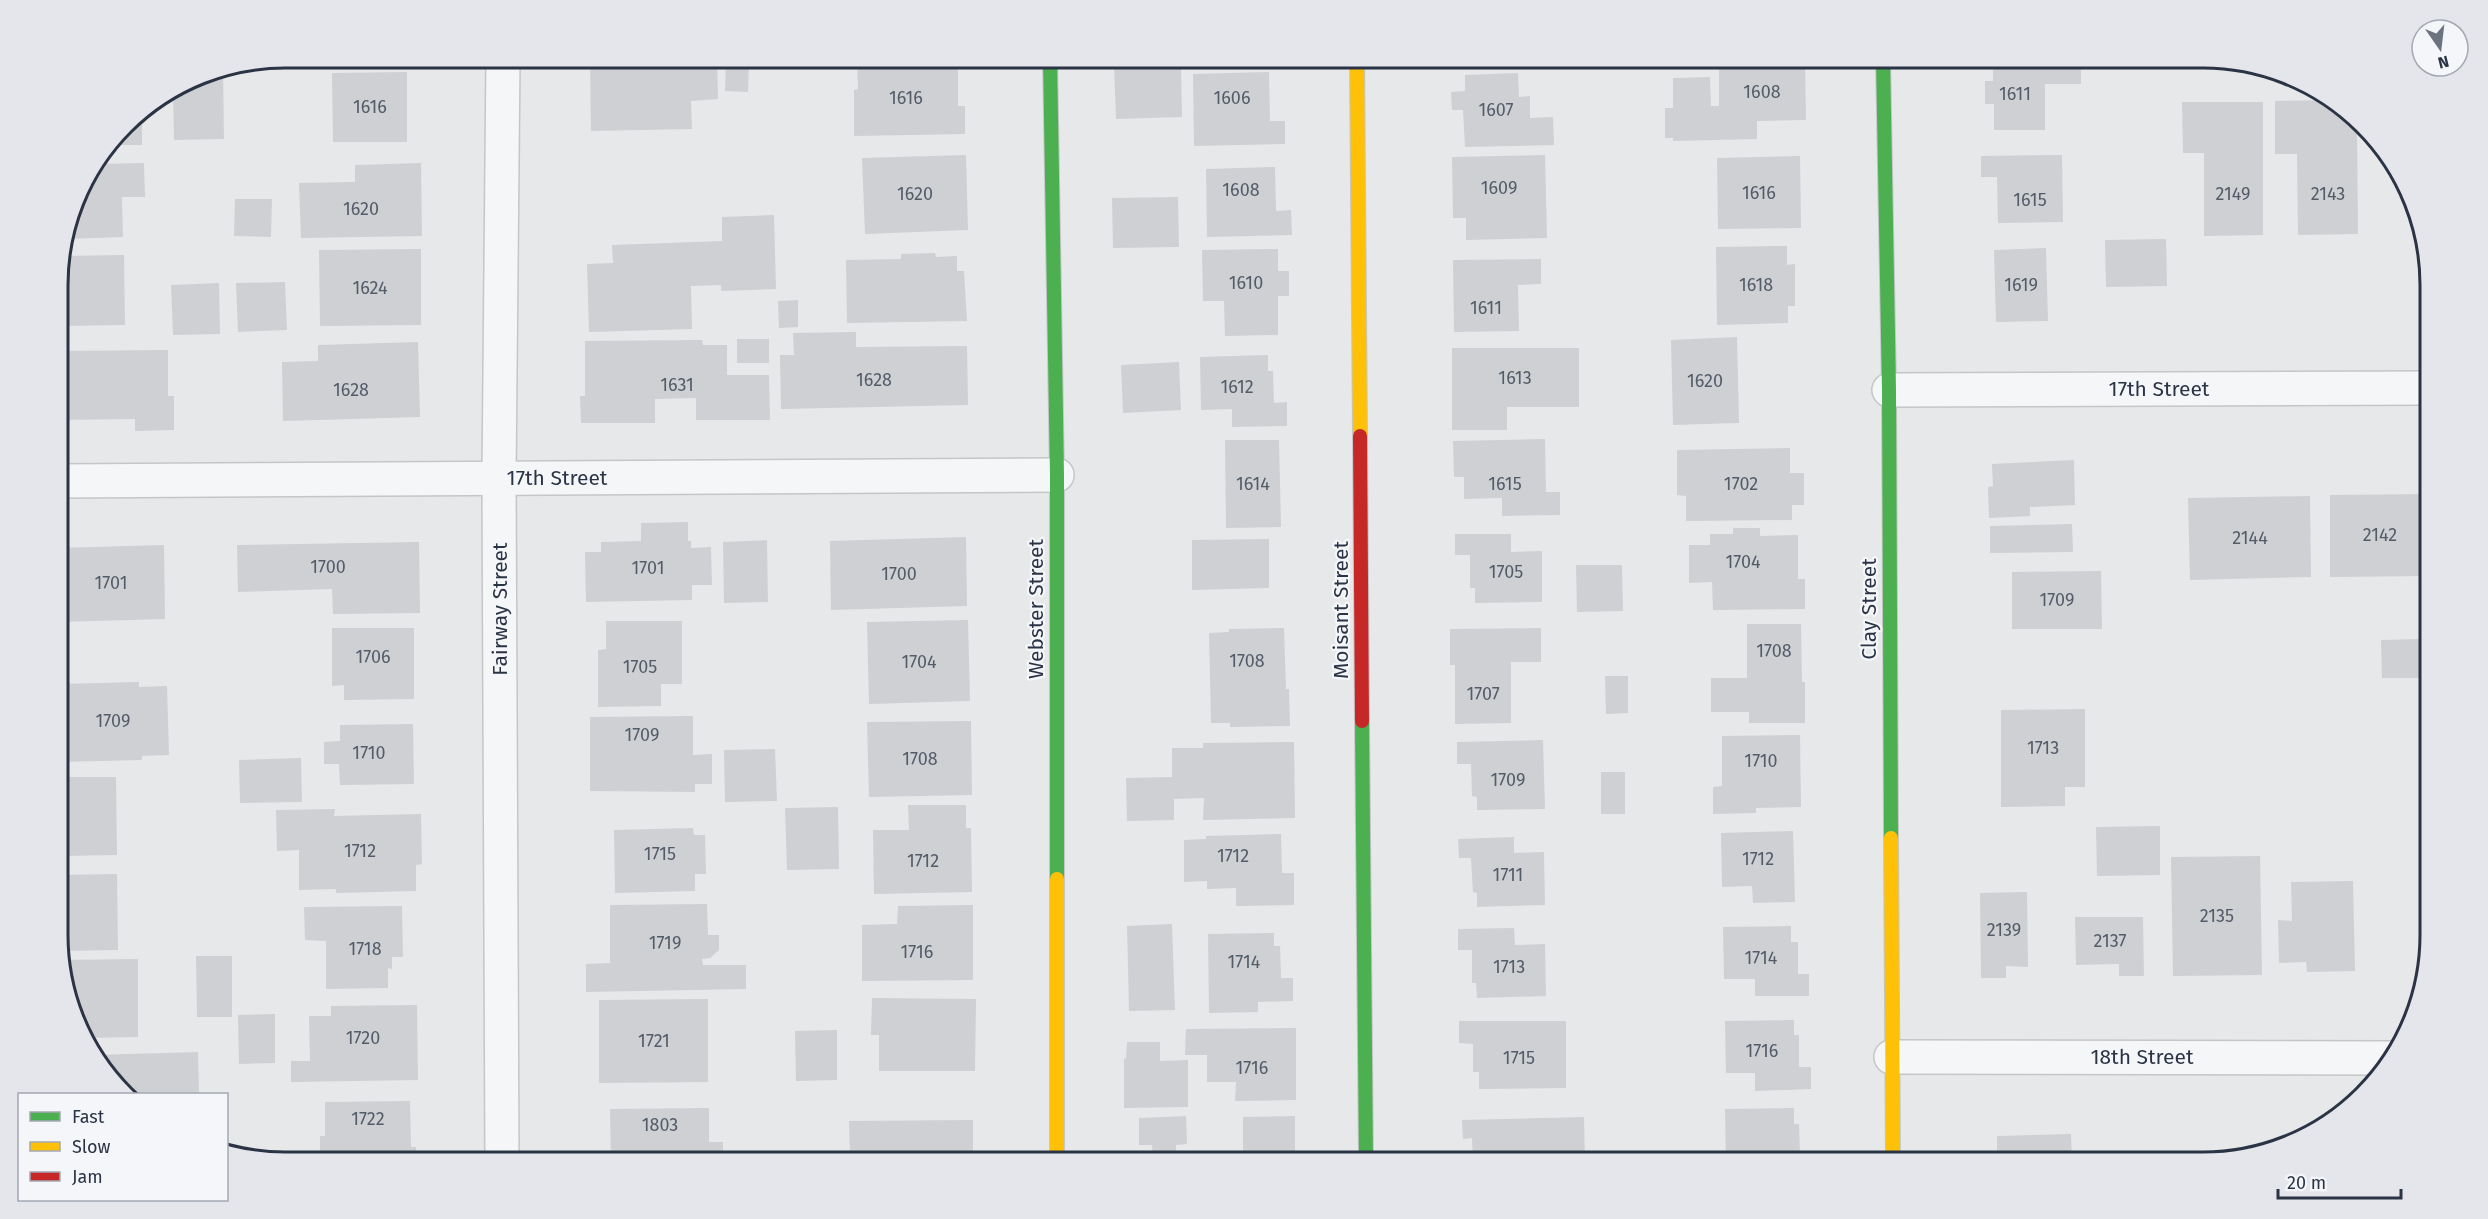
<svg xmlns="http://www.w3.org/2000/svg" width="2488" height="1219" font-family="'Fira Sans',sans-serif">
<style>
.building{fill:#ced0d3}
.lines{fill:none;stroke-linecap:round;stroke-linejoin:round}
.street-casing{stroke:#c4c6c8;stroke-width:36}
.fast-casing{stroke:#c4c6c8;stroke-width:16}
.slow-casing{stroke:#c4c6c8;stroke-width:16}
.jam-casing{stroke:#c4c6c8;stroke-width:16}
.street{stroke:#f5f6f7;stroke-width:33}
.fast{stroke:#4caf50;stroke-width:14}
.slow{stroke:#ffc107;stroke-width:14}
.jam{stroke:#c62828;stroke-width:14}
.labels{text-anchor:middle;stroke-width:4.5;stroke-linejoin:round;paint-order:stroke}
.number-label{font-size:18px;fill:#545c69}
.street-label{font-size:21px;fill:#2b3445;stroke:#f4f6f9}
.rim{fill:none;stroke:#2b3445;stroke-width:3}
</style>
<rect width="100%" height="100%" fill="#e6e8ea"/>
<g class="building">
<path d="M717,57L718,99L691,101L692,129L591,131L590,59Z"/>
<path d="M857,57H958V106H965V134L854,136V90L858,89Z"/>
<path d="M1993,57H2081V84H2045V130H1994V104H1985V81H1993Z"/>
<path d="M726,59L749,60L748,92L725,91Z"/>
<path d="M1805,59L1806,120L1757,121V139L1673,141V138H1665V108H1673V78L1710,77L1711,106H1719V60Z"/>
<path d="M1181,63L1182,117L1116,119L1114,64Z"/>
<path d="M223,69L224,139L174,140L173,90L198,74Z"/>
<path d="M407,72V142H333L332,73Z"/>
<path d="M1269,72L1270,121H1285V144L1194,146L1193,74Z"/>
<path d="M1518,73L1519,97L1530,96V118L1553,117L1554,145L1465,147L1463,110H1452L1451,92L1465,91V75Z"/>
<path d="M2328,100L2357,124L2358,234L2298,235L2297,154H2275V101Z"/>
<path d="M2182,102H2263V235L2204,236V153H2183Z"/>
<path d="M142,109V145H110L134,114Z"/>
<path d="M966,155L968,230L865,234L862,158Z"/>
<path d="M1545,155L1547,238L1466,240V218H1453L1452,157Z"/>
<path d="M2062,155L2063,222L1998,223L1997,177H1981V156Z"/>
<path d="M1800,156L1801,228L1718,229L1717,158Z"/>
<path d="M144,163L145,197H122L123,237L66,239L81,183L96,164Z"/>
<path d="M421,163L422,236L301,238L299,183L355,182V165Z"/>
<path d="M1275,167L1276,211L1291,210L1292,235L1207,237L1206,169Z"/>
<path d="M1178,197L1179,247L1113,248L1112,198Z"/>
<path d="M235,199H272L271,237L234,236Z"/>
<path d="M774,215L776,289L721,291V285L691,286L692,329L589,332L587,264L613,263L612,245L722,241V217Z"/>
<path d="M2419,232H2423L2429,255V313H2420Z"/>
<path d="M2166,239L2167,286L2106,287L2105,240Z"/>
<path d="M1787,246V265L1795,264V306H1788V323L1717,325L1716,247Z"/>
<path d="M2046,248L2048,321L1996,322L1994,250Z"/>
<path d="M421,249V325L320,326L319,250Z"/>
<path d="M1278,249V271H1289V296H1278V335L1225,336L1224,301H1203L1202,250Z"/>
<path d="M935,253L936,257L957,256V271H964L967,321L847,323L846,260L901,259V254Z"/>
<path d="M124,255L125,325L58,326V269L61,256Z"/>
<path d="M1541,259V284L1518,285L1519,331L1454,332L1453,260Z"/>
<path d="M285,282L287,330L238,332L236,283Z"/>
<path d="M219,283L220,334L173,335L171,285Z"/>
<path d="M798,300V327L779,328L778,301Z"/>
<path d="M856,332V347L967,346L968,405L781,409L780,355H794L793,333Z"/>
<path d="M1737,337L1739,423L1673,425L1671,340Z"/>
<rect x="737" y="339" width="32" height="24"/>
<path d="M702,340L703,345H727V375H769L770,420H696V398L655,399V423H581L580,396H585V341Z"/>
<path d="M418,342L420,417L283,421L282,362L318,361V345Z"/>
<path d="M1452,348H1579V407H1507V430H1452Z"/>
<path d="M168,350V396H174V430L135,431V419L58,420V351Z"/>
<path d="M1268,355V371H1273L1274,403L1287,402V426L1232,427V409L1201,410L1200,357Z"/>
<path d="M1179,362L1181,410L1123,413L1121,365Z"/>
<path d="M1545,439L1546,492H1560V515L1502,516V498L1464,499V477H1454L1453,441Z"/>
<path d="M1225,440H1279L1281,527L1226,528Z"/>
<path d="M1790,448V473H1804V505H1792V520L1686,521V496L1677,495V450Z"/>
<path d="M2074,460L2075,505L2030,507V516L1989,518L1988,487L1993,486L1992,464Z"/>
<path d="M2430,494V576L2330,577V495Z"/>
<path d="M2310,496L2311,577L2190,580L2188,498Z"/>
<path d="M688,522V541H691V548L711,547L712,585H692V600L586,602L585,552H601V542L641,541V523Z"/>
<path d="M2072,524L2073,552L1990,553V526Z"/>
<path d="M1733,528H1760V536L1798,535V579H1805V609L1713,610L1712,582L1689,583V545H1710V534H1733Z"/>
<path d="M1455,534H1511V552L1542,551V602L1475,603V588H1470V555H1455Z"/>
<path d="M966,537L967,606L831,610L830,541Z"/>
<path d="M1269,539V588L1192,590V540Z"/>
<path d="M767,540L768,602L724,603L723,542Z"/>
<path d="M419,542L420,613L333,614L332,589L238,592L237,545Z"/>
<path d="M164,545L165,619L58,622V548Z"/>
<path d="M1576,565H1622L1623,611L1577,612Z"/>
<path d="M2101,571L2102,629H2012V572Z"/>
<path d="M968,620L970,701L869,704L867,622Z"/>
<path d="M606,621H682V684H661V706L598,707V650L606,649Z"/>
<path d="M1747,624H1801L1802,682H1805V723H1749V712H1711V678H1747Z"/>
<path d="M332,628H414V699L344,700V685L332,686Z"/>
<path d="M1284,628L1286,689H1289L1290,726L1230,727V723H1211L1209,633L1229,632V629Z"/>
<path d="M1541,628V662H1511V723L1455,724V665H1450V629Z"/>
<path d="M2421,639V678H2382L2381,640Z"/>
<path d="M1605,676H1628V713L1606,714Z"/>
<path d="M139,682V687L167,686L169,755L142,756V760L59,762L58,684Z"/>
<path d="M2085,709V787H2065V806L2001,807V710Z"/>
<path d="M693,716V755L712,754V784H695V792L590,791V717Z"/>
<path d="M971,721L972,795L869,797L867,722Z"/>
<path d="M413,724L414,784L340,785L339,764H324V742L340,741V725Z"/>
<path d="M1800,735L1801,807L1756,808V813L1713,814V787L1722,786V736Z"/>
<path d="M1543,740L1545,809L1477,810V797L1472,796L1471,764H1457V742Z"/>
<path d="M1294,742L1295,818L1203,820L1204,798L1174,799V820L1127,821L1126,778L1172,777V748H1203V743Z"/>
<path d="M775,749L777,801L725,802L724,750Z"/>
<path d="M301,758L302,802L240,803L239,760Z"/>
<rect x="1601" y="772" width="24" height="42"/>
<path d="M59,777H116L117,855L59,856Z"/>
<path d="M908,805H966V828H971L972,892L874,894L873,830H909Z"/>
<path d="M838,807L839,869L787,870L785,808Z"/>
<path d="M335,809L334,816L421,814L422,864L416,865V891L336,893V889L299,890V850L277,851L276,810Z"/>
<path d="M2160,826V875L2097,876L2096,827Z"/>
<path d="M693,828L694,835H705L706,874H695V891L615,893L614,830Z"/>
<path d="M1793,831L1795,902L1753,903L1752,886L1722,887L1721,833Z"/>
<path d="M1281,834L1282,873H1294V905L1236,906V888L1207,889V881L1184,882V840L1206,839V836Z"/>
<path d="M1514,837V853L1544,852L1545,905L1477,907V893L1473,892L1471,858H1459L1458,839Z"/>
<path d="M2260,856L2262,975L2173,976L2171,857Z"/>
<path d="M117,874L118,950L59,951V875Z"/>
<path d="M2353,881L2355,971L2307,972L2306,962L2279,963L2278,920L2292,921L2291,882Z"/>
<path d="M2027,892L2028,967L2006,966V978H1981L1980,893Z"/>
<path d="M707,904L708,935H719V950L710,958L702,959L703,965H746V989L586,992V964L610,963V905Z"/>
<path d="M973,905V980L862,981V925L897,924L898,906Z"/>
<path d="M402,906L403,957H392V969L388,968V988L326,989V941L305,940L304,907Z"/>
<path d="M2075,917H2143L2144,976H2119V964L2076,965Z"/>
<path d="M1172,924L1175,1010L1129,1011L1127,926Z"/>
<path d="M1791,926V942H1798V974H1809V996H1755V979H1724L1723,927Z"/>
<path d="M1514,928L1515,945L1545,944L1546,996L1477,998L1476,983H1472V950H1458V929Z"/>
<path d="M1274,933V946H1280L1281,978H1293V1001L1258,1002V1012L1209,1013L1208,934Z"/>
<path d="M196,956H232V1017H197Z"/>
<path d="M138,959V1037L84,1038L74,1021L59,960Z"/>
<path d="M872,998L976,999L975,1071H879V1035H871Z"/>
<path d="M708,999V1082L599,1083V1000Z"/>
<path d="M417,1005L418,1080L291,1082V1061H310L309,1016H331V1006Z"/>
<path d="M275,1014V1063L239,1064L238,1015Z"/>
<path d="M1794,1020V1035H1799V1067H1811V1089L1755,1091V1073H1726L1725,1021Z"/>
<path d="M1459,1021H1566V1088L1479,1089V1072H1473V1044L1459,1043Z"/>
<path d="M1296,1028V1100L1235,1101L1236,1082H1207V1055H1185L1186,1029Z"/>
<path d="M837,1030V1080L796,1081L795,1031Z"/>
<path d="M1127,1042H1160V1061L1188,1060V1107L1124,1108V1058L1126,1059Z"/>
<path d="M198,1052L199,1094H130L104,1073L94,1055Z"/>
<path d="M410,1101L411,1147H416V1162H320V1136H325V1102Z"/>
<path d="M709,1108V1142H723V1162H611L610,1109Z"/>
<path d="M1794,1108V1124H1799L1800,1155H1813V1162L1726,1161L1725,1109Z"/>
<path d="M1186,1116L1187,1144L1176,1145V1158L1153,1159L1152,1145H1139V1118Z"/>
<path d="M1295,1116V1162H1243V1117Z"/>
<path d="M1584,1117L1585,1162H1473L1472,1138L1463,1139L1462,1120Z"/>
<path d="M973,1120V1162H877V1154H850L849,1121Z"/>
<path d="M2071,1134L2072,1162H1997V1136Z"/>
<path d="M284,1151V1162L245,1153V1152Z"/>
<rect x="1650" y="1152" width="50" height="10"/>
</g>
<g class="lines">
<defs>
<g id="street">
<path d="M1889,390L2429,388"/>
<path d="M58,481L1057,475"/>
<path d="M1891,1057L2393,1058"/>
<path d="M502,1162L499,479L503,57"/>
</g>
<g id="fast">
<path d="M1050,57L1057,475V879"/>
<path d="M1883,57L1889,390L1891,838"/>
<path d="M1362,721L1366,1162"/>
</g>
<g id="slow">
<path d="M1357,57L1360,436"/>
<path d="M1891,838L1893,1162"/>
<path d="M1057,879V1162"/>
</g>
<path id="jam" d="M1360,436L1362,721"/>
</defs>
<use href="#street" class="street-casing"/>
<use href="#fast" class="fast-casing"/>
<use href="#slow" class="slow-casing"/>
<use href="#jam" class="jam-casing"/>
<use href="#street" class="street"/>
<use href="#fast" class="fast"/>
<use href="#slow" class="slow"/>
<use href="#jam" class="jam"/>
</g>
<g class="labels">
<g class="number-label">
<text x="1762" y="98">1608</text>
<text x="2015" y="100">1611</text>
<text x="906" y="104">1616</text>
<text x="1232" y="104">1606</text>
<text x="370" y="113">1616</text>
<text x="1496" y="116">1607</text>
<text x="1499" y="194">1609</text>
<text x="1241" y="196">1608</text>
<text x="1759" y="199">1616</text>
<text x="915" y="200">1620</text>
<text x="2233" y="200">2149</text>
<text x="2328" y="200">2143</text>
<text x="2030" y="206">1615</text>
<text x="361" y="215">1620</text>
<text x="1246" y="289">1610</text>
<text x="1756" y="291">1618</text>
<text x="2021" y="291">1619</text>
<text x="370" y="294">1624</text>
<text x="1486" y="314">1611</text>
<text x="1515" y="384">1613</text>
<text x="874" y="386">1628</text>
<text x="1705" y="387">1620</text>
<text x="677" y="391">1631</text>
<text x="1237" y="393">1612</text>
<text x="351" y="396">1628</text>
<text x="1253" y="490">1614</text>
<text x="1505" y="490">1615</text>
<text x="1741" y="490">1702</text>
<text x="2380" y="541">2142</text>
<text x="2250" y="544">2144</text>
<text x="1743" y="568">1704</text>
<text x="328" y="573">1700</text>
<text x="648" y="574">1701</text>
<text x="1506" y="578">1705</text>
<text x="899" y="580">1700</text>
<text x="111" y="589">1701</text>
<text x="2057" y="606">1709</text>
<text x="1774" y="657">1708</text>
<text x="373" y="663">1706</text>
<text x="1247" y="667">1708</text>
<text x="919" y="668">1704</text>
<text x="640" y="673">1705</text>
<text x="1483" y="700">1707</text>
<text x="113" y="727">1709</text>
<text x="642" y="741">1709</text>
<text x="2043" y="754">1713</text>
<text x="369" y="759">1710</text>
<text x="920" y="765">1708</text>
<text x="1761" y="767">1710</text>
<text x="1508" y="786">1709</text>
<text x="360" y="857">1712</text>
<text x="660" y="860">1715</text>
<text x="1233" y="862">1712</text>
<text x="1758" y="865">1712</text>
<text x="923" y="867">1712</text>
<text x="1508" y="881">1711</text>
<text x="2217" y="922">2135</text>
<text x="2004" y="936">2139</text>
<text x="2110" y="947">2137</text>
<text x="665" y="949">1719</text>
<text x="365" y="955">1718</text>
<text x="917" y="958">1716</text>
<text x="1761" y="964">1714</text>
<text x="1244" y="968">1714</text>
<text x="1509" y="973">1713</text>
<text x="363" y="1044">1720</text>
<text x="654" y="1047">1721</text>
<text x="1762" y="1057">1716</text>
<text x="1519" y="1064">1715</text>
<text x="1252" y="1074">1716</text>
<text x="368" y="1125">1722</text>
<text x="660" y="1131">1803</text>
</g>
<g class="street-label">
<text x="2159" y="396">17th Street</text>
<text x="557" y="485">17th Street</text>
<text transform="translate(500 609) rotate(-90)" y="7">Fairway Street</text>
<text transform="translate(1036 609) rotate(-90)" y="7">Webster Street</text>
<text transform="translate(1869 609) rotate(-90)" y="7">Clay Street</text>
<text transform="translate(1341 610) rotate(-90)" y="7">Moisant Street</text>
<text x="2142" y="1064">18th Street</text>
</g>
</g>
<path d="M0 0H2488V1219H0ZM285 68H2203A217 217 0 0 1 2420 285V935A217 217 0 0 1 2203 1152H285A217 217 0 0 1 68 935V285A217 217 0 0 1 285 68Z" fill="#e4e6eb" fill-rule="evenodd"/>
<path class="rim" d="M285 68H2203A217 217 0 0 1 2420 285V935A217 217 0 0 1 2203 1152H285A217 217 0 0 1 68 935V285A217 217 0 0 1 285 68Z"/>
<rect x="18" y="1093" width="210" height="108" fill="#f4f6f9" stroke="#a4a8b1" stroke-width="1.5"/>
<rect x="30" y="1112" width="30" height="9" fill="#4caf50" stroke="#a4a8b1" stroke-width="1.5"/>
<text x="72" y="1123" font-size="18" fill="#2b3445">Fast</text>
<rect x="30" y="1142" width="30" height="9" fill="#ffc107" stroke="#a4a8b1" stroke-width="1.5"/>
<text x="72" y="1153" font-size="18" fill="#2b3445">Slow</text>
<rect x="30" y="1172" width="30" height="9" fill="#c62828" stroke="#a4a8b1" stroke-width="1.5"/>
<text x="72" y="1183" font-size="18" fill="#2b3445">Jam</text>
<g transform="translate(2440 48) rotate(166)"><circle r="28" fill="#f4f6f9" stroke="#a4a8b1" stroke-width="1.5"/>
<path d="M0-4.5L10 22L0 15L-10 22Z" fill="#6c737f"/>
<text y="-9" font-size="16" font-weight="bold" text-anchor="middle" fill="#2b3445">N</text>
</g>
<path d="M2278 1189v9h123v-9" fill="none" stroke="#2b3445" stroke-width="3"/>
<text x="2287" y="1189" font-size="18" fill="#2b3445" stroke="#f4f6f9" stroke-width="4.5" paint-order="stroke">20 m</text>
</svg>
